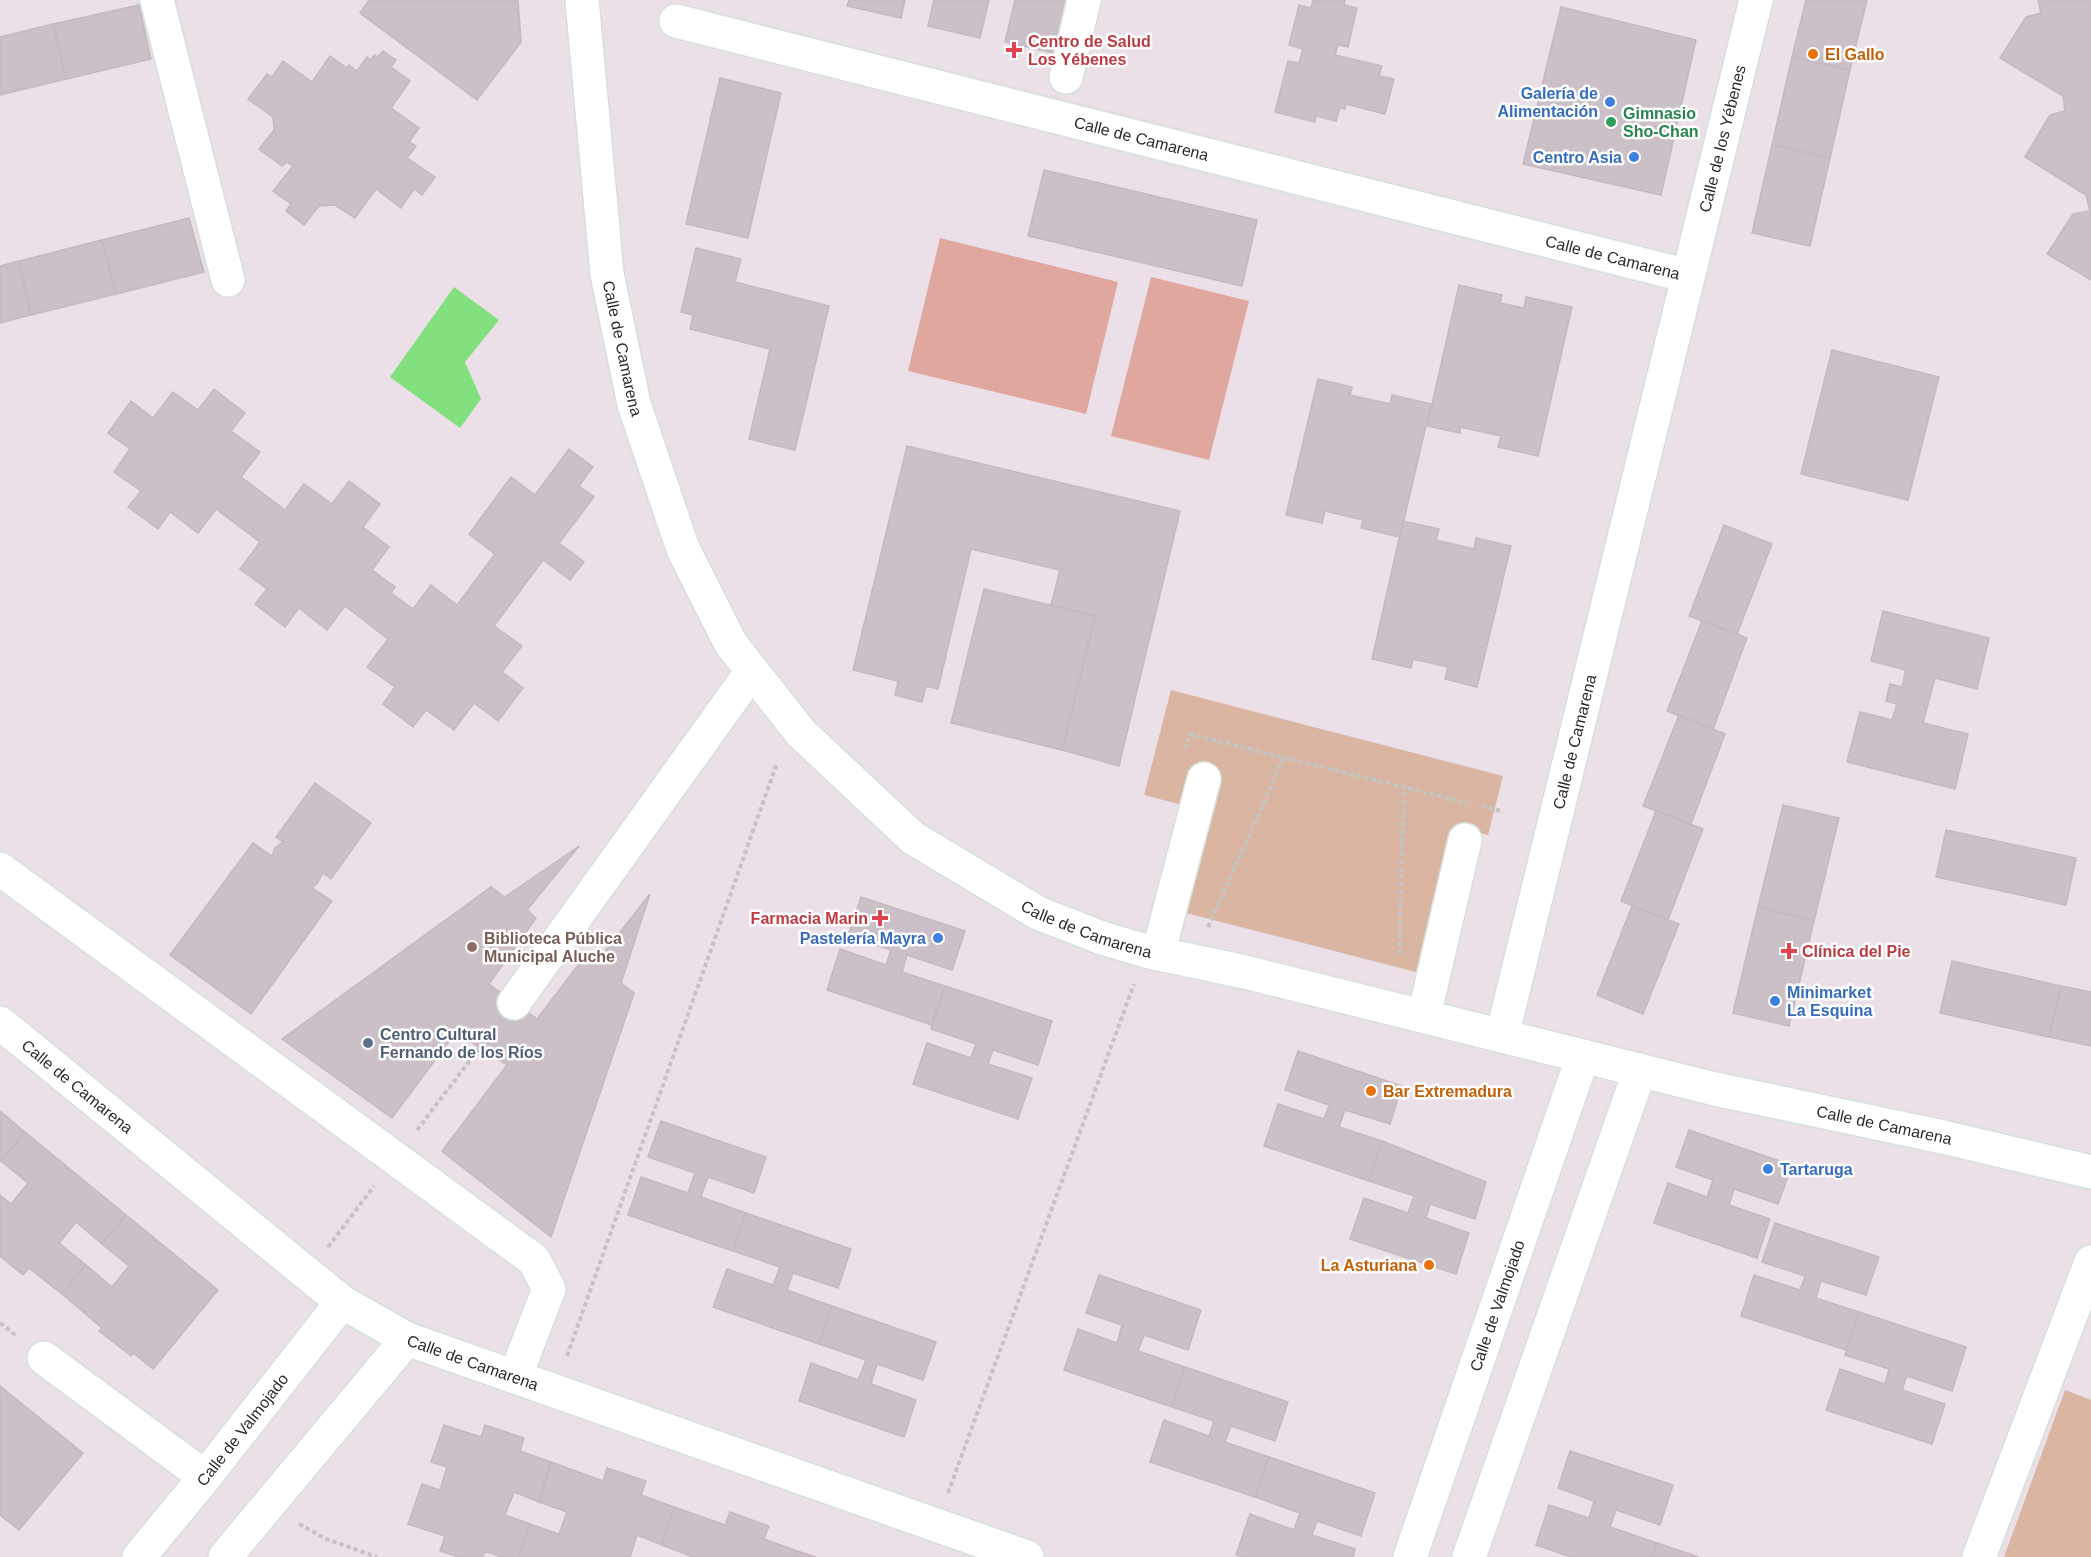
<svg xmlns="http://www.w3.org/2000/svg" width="2091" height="1557" font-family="Arial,sans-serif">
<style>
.green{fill:#dab6a2}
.pitch{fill:#e0a79f}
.water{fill:#82e07f}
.building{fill:#cbc0c7;stroke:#c6b8c1;stroke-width:1.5}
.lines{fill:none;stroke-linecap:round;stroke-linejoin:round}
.minor-casing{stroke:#d4e1db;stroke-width:36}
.path{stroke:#c4c4c4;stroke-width:4;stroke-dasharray:4.5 3;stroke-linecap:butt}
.minor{stroke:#fff;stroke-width:33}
.health-dot{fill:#e0444e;stroke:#fff;stroke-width:2}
.food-dot{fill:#e8710a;stroke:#fff;stroke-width:2}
.shop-dot{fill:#3f7fe0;stroke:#fff;stroke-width:2}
.leisure-dot{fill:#2e9e5b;stroke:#fff;stroke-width:2}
.education-dot{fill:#8d6e63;stroke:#fff;stroke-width:2}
.service-dot{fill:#5c6f8a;stroke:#fff;stroke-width:2}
.labels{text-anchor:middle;stroke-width:5;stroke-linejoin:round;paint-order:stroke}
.health-label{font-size:16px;font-weight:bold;fill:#be3a42;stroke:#fff;text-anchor:start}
.food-label{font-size:16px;font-weight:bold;fill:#c56008;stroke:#fff;text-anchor:start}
.shop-label{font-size:16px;font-weight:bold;fill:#366cbe;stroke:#fff;text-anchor:end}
.leisure-label{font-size:16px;font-weight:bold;fill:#27864d;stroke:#fff;text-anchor:start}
.street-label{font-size:16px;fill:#2b2b2b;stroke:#fff}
.education-label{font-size:16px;font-weight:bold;fill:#785e54;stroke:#fff;text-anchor:start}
.service-label{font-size:16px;font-weight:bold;fill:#4e5e75;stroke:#fff;text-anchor:start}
</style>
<rect width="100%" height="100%" fill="#ebdfe8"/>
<g class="green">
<path d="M1171,690L1503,776L1488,835L1454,827L1420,973L1186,913L1216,779L1182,805L1144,795Z"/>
<path d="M2065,1390L2091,1400V1557H2004Z"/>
</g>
<g class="pitch">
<path d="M940,238L1118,282L1086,414L908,371Z"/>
<path d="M1151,277L1249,301L1209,460L1111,436Z"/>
</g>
<path class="water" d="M454,287L499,320L465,362L481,399L460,428L390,377Z"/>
<g class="building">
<path d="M369,0H518L521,42L477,100L360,13Z"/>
<path d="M849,0H905L901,18L847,6Z"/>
<path d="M934,0H989L980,38L928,26Z"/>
<path d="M1015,0H1070L1058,54L1005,42Z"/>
<path d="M1313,0H1345L1344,5L1357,8L1348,47L1338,45L1335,55L1382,66L1379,76L1394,79L1385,114L1346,104L1345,109L1340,108L1336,121L1316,116L1315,122L1275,112L1288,61L1299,63L1303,49L1289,45L1299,5L1311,8Z"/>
<path d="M1806,0H1867L1850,70L1792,57Z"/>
<path d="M2038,0H2091V280L2047,254L2073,214L2090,211L2086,195L2025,157L2050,115L2065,111L2063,96L2000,58L2026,17L2041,13Z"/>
<path d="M139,5L151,59L66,79L53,24Z"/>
<path d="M1561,7L1696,40L1661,195L1523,164Z"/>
<path d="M53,24L66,79L0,95V37Z"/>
<path d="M383,51L396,60L391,67L410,81L391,108L419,128L409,142L416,146L407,158L435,177L422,195L414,189L401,208L376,189L355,218L335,205L319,206L304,225L286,211L291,204L273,191L293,166L287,162L282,166L259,149L274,130L273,117L248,99L267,74L272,77L283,61L312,82L330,56L347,68L349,65L357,71L367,57L371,60L374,55L378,57Z"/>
<path d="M1792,57L1850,70L1830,158L1772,145Z"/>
<path d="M720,78L781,93L748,238L686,224Z"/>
<path d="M1772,145L1830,158L1810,246L1752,233Z"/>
<path d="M1044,170L1257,220L1242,286L1028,236Z"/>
<path d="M189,218L204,272L116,294L102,240Z"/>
<path d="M102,240L116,294L31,315L19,261Z"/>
<path d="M696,248L741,259L735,282L829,306L795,450L749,439L770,349L690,329L693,315L681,312Z"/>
<path d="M19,261L31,315L0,323V266Z"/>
<path d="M1459,285L1502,295L1500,303L1524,308L1526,297L1572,307L1538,456L1498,447L1501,436L1460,427V433L1427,426Z"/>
<path d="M1832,350L1939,377L1908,500L1801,474Z"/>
<path d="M1318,379L1352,387L1350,395L1390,404L1392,395L1431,404L1400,537L1361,528L1363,520L1325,511L1322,523L1286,515Z"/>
<path d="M214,389L245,413L231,431L260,452L241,477L285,510L304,484L332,504L349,481L380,504L363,527L389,547L372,570L395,587L391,593L413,609L431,585L457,605L495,554L469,534L511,477L535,495L569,449L593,467L579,486L594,497L559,543L584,562L570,580L543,560L494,626L522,646L502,672L523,688L498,721L474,703L454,730L426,710L413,727L383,704L395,687L367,667L388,639L345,606L327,630L299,608L285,627L255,604L267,589L240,569L260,542L216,509L198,533L170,512L158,529L128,507L141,491L114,472L130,449L108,433L131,401L153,418L173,392L198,410Z"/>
<path d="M907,446L1180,511L1119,766L1062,750L1095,616L1051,605L1060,570L971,549L938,689L926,686L922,702L895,695L898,681L853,670Z"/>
<path d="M1403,521L1439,529L1436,540L1474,549L1476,538L1511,546L1477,687L1445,679L1448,667L1413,659L1411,668L1372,659Z"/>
<path d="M1724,525L1772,544L1737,634L1689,616Z"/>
<path d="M984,589L1095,616L1062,750L951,723Z"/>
<path d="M1883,611L1989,638L1977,689L1935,678L1923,723L1968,734L1955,789L1847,762L1860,712L1892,720L1897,704L1886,701L1890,684L1902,687L1906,670L1871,661Z"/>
<path d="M1702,621L1747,638L1713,729L1667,711Z"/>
<path d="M1679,715L1725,734L1691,824L1643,806Z"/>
<path d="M315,783L371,823L331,879L323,873L318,882L312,888L332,901L251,1014L170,955L253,843L272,856L275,848L283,842L276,837Z"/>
<path d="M1783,805L1839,818L1814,921L1758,907Z"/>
<path d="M1656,811L1703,829L1668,920L1621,901Z"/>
<path d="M1946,830L2076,858L2066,905L1936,877Z"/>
<path d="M579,846L527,910L536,918L489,984L537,1019L585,956L595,964L650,894L621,983L634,993L551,1237L442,1151L507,1065L456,1032L392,1118L282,1039L491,887L505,897Z"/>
<path d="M861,897L965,931L952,970L907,955L902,972L945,986L932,1025L827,990L840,949L886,965L891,950L848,936Z"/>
<path d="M1632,906L1679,924L1643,1014L1597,995Z"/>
<path d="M1758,907L1814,921L1789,1026L1733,1013Z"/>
<path d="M1952,961L2061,986L2049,1037L1940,1013Z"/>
<path d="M945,986L1052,1021L1038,1065L993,1050L988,1064L1032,1078L1018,1119L913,1084L927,1043L971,1058L976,1044L931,1029Z"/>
<path d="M2061,986L2091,992V1046L2049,1037Z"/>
<path d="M1298,1051L1402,1086L1390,1124L1345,1110L1339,1127L1382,1141L1369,1181L1264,1146L1278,1104L1324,1119L1329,1105L1285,1090Z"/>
<path d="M0,1111L25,1132L1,1161L0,1160Z"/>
<path d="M661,1121L766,1157L754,1193L708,1177L701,1197L746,1213L733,1251L628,1215L641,1177L688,1193L695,1173L648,1157Z"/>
<path d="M1689,1130L1792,1165L1778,1204L1734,1189L1729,1205L1770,1219L1757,1258L1654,1223L1668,1183L1707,1197L1713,1180L1676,1167Z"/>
<path d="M25,1132L126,1215L102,1244L76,1222L59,1243L86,1265L62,1294L29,1268L23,1275L0,1256V1195L11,1204L28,1183L1,1161Z"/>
<path d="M1382,1141L1486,1182L1475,1219L1430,1204L1426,1218L1469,1233L1456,1274L1350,1239L1364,1198L1408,1213L1414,1196L1369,1181Z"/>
<path d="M746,1213L851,1249L838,1288L793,1273L787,1290L832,1306L819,1344L713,1307L727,1269L773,1285L780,1267L733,1251Z"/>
<path d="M126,1215L218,1290L153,1369L133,1353L131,1356L99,1331L102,1328L62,1294L86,1265L112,1287L129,1266L102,1244Z"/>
<path d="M1775,1223L1879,1257L1866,1295L1821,1281L1816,1298L1859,1312L1846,1350L1741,1316L1754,1275L1800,1290L1805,1276L1762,1262Z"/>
<path d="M1099,1275L1201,1310L1188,1350L1144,1335L1138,1351L1185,1367L1172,1407L1064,1370L1078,1329L1117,1343L1122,1325L1086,1313Z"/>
<path d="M832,1306L936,1342L923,1380L877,1364L871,1384L916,1400L904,1437L799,1401L811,1363L858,1380L866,1360L819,1344Z"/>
<path d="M1859,1312L1966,1347L1952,1391L1907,1376L1902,1390L1945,1404L1932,1444L1826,1410L1840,1369L1885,1384L1889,1369L1845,1355Z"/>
<path d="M1185,1367L1288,1402L1275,1441L1231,1426L1225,1442L1269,1457L1255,1497L1150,1462L1164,1420L1209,1436L1214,1421L1172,1407Z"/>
<path d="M0,1386L83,1453L19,1530L0,1515Z"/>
<path d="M444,1425L481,1437L485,1425L524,1438L520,1451L551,1462L539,1502L514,1492L505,1515L530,1524L519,1557H501L485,1551L483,1557H459L440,1551L445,1536L408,1524L422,1484L440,1490L447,1467L431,1462Z"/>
<path d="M1570,1451L1673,1485L1660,1525L1616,1510L1610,1527L1657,1543L1652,1557H1571L1536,1545L1549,1505L1589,1518L1594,1501L1558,1488Z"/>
<path d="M1269,1457L1375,1493L1361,1536L1317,1521L1312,1535L1355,1549L1353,1557H1243L1236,1555L1250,1514L1294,1530L1300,1513L1255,1497Z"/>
<path d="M551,1462L603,1481L607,1468L646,1481L641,1495L674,1507L662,1545L637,1535L630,1557H519L530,1524L559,1534L567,1512L539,1502Z"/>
<path d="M674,1507L725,1525L730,1512L769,1526L764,1539L797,1551L795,1557H693L662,1545Z"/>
<path d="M1657,1543L1699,1557H1652Z"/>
<path d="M797,1551L816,1557H795Z"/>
</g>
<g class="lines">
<defs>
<g id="minor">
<path d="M157,0L228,280"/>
<path id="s1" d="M582,0L607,274L634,404L683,549L731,644L801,733L913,838L1038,913L1102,938L1146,951L1245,972L1715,1089L1943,1137L2091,1172"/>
<path id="s2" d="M676,21L1688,276"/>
<path d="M1066,77L1084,0"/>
<path d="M0,869L534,1260L549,1289L515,1377"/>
<path d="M1158,954L1204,779"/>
<path d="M514,1003L752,671"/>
<path d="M1424,1016L1465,840"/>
<path id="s3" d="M0,1023L342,1302L407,1339L1027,1557"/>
<path id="s4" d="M1502,1036L1756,0"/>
<path d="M44,1358L205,1477"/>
<path id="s5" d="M139,1557L205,1477L342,1302"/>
<path d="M225,1557L407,1339"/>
<path id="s6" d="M1410,1557L1583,1056"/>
<path d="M1469,1557L1640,1070"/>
<path d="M1979,1557L2091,1262"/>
</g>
</defs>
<use href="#minor" class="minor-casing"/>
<g class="path">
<path d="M1186,749L1190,734L1468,803"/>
<path d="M1481,806L1501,811"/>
<path d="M1208,927L1284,757"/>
<path d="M1399,954L1404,787"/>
<path d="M417,1130L480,1047"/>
<path d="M328,1247L374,1186"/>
<path d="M0,1323L18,1337"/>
<path d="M567,1356L777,763"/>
<path d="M948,1493L1134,984"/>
<path d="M299,1524L326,1539L377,1557"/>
</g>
<use href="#minor" class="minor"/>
</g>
<g class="health-dot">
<path d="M1011 41h6v6h6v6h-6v6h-6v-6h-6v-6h6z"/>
<path d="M877 909h6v6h6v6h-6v6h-6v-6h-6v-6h6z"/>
<path d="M1786 942h6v6h6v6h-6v6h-6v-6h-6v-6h6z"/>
</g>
<g class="food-dot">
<circle cx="1813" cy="54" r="6"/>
<circle cx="1371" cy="1091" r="6"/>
<circle cx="1429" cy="1265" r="6"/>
</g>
<g class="shop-dot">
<circle cx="1610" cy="102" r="6"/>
<circle cx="1634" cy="157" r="6"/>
<circle cx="938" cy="938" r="6"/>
<circle cx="1775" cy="1001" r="6"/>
<circle cx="1768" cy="1169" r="6"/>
</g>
<circle class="leisure-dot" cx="1611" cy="122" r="6"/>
<circle class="education-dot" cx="472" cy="947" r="6"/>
<circle class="service-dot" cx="368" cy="1043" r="6"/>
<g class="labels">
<g class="health-label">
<text x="1028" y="47">Centro de Salud<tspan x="1028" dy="18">Los Yébenes</tspan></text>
<text x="868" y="924" text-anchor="end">Farmacia Marin</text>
<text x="1802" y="957">Clínica del Pie</text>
</g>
<g class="food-label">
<text x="1825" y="60">El Gallo</text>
<text x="1383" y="1097">Bar Extremadura</text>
<text x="1417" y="1271" text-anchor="end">La Asturiana</text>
</g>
<g class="shop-label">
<text x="1598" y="99">Galería de<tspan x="1598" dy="18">Alimentación</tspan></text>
<text x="1622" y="163">Centro Asia</text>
<text x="926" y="944">Pastelería Mayra</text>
<text x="1787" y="998" text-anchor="start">Minimarket<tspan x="1787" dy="18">La Esquina</tspan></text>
<text x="1780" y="1175" text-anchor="start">Tartaruga</text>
</g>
<g class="leisure-label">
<text x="1623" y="119">Gimnasio<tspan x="1623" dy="18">Sho-Chan</tspan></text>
</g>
<g class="street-label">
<text dy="6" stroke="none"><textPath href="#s2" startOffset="480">Calle de Camarena</textPath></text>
<text dy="6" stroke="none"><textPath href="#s4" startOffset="924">Calle de los Yébenes</textPath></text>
<text dy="6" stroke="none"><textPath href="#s2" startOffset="966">Calle de Camarena</textPath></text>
<text dy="6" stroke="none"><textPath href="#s1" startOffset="351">Calle de Camarena</textPath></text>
<text dy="6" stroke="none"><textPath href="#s4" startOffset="303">Calle de Camarena</textPath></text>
<text dy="6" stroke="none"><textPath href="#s1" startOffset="1131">Calle de Camarena</textPath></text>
<text dy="6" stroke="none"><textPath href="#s3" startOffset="100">Calle de Camarena</textPath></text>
<text dy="6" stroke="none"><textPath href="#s1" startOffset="1953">Calle de Camarena</textPath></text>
<text dy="6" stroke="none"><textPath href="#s6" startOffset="266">Calle de Valmojado</textPath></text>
<text dy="6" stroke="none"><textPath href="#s3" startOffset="586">Calle de Camarena</textPath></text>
<text dy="6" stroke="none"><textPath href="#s5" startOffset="164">Calle de Valmojado</textPath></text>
</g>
<g class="education-label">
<text x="484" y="944">Biblioteca Pública<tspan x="484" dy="18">Municipal Aluche</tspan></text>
</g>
<g class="service-label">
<text x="380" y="1040">Centro Cultural<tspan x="380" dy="18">Fernando de los Ríos</tspan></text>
</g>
</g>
</svg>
